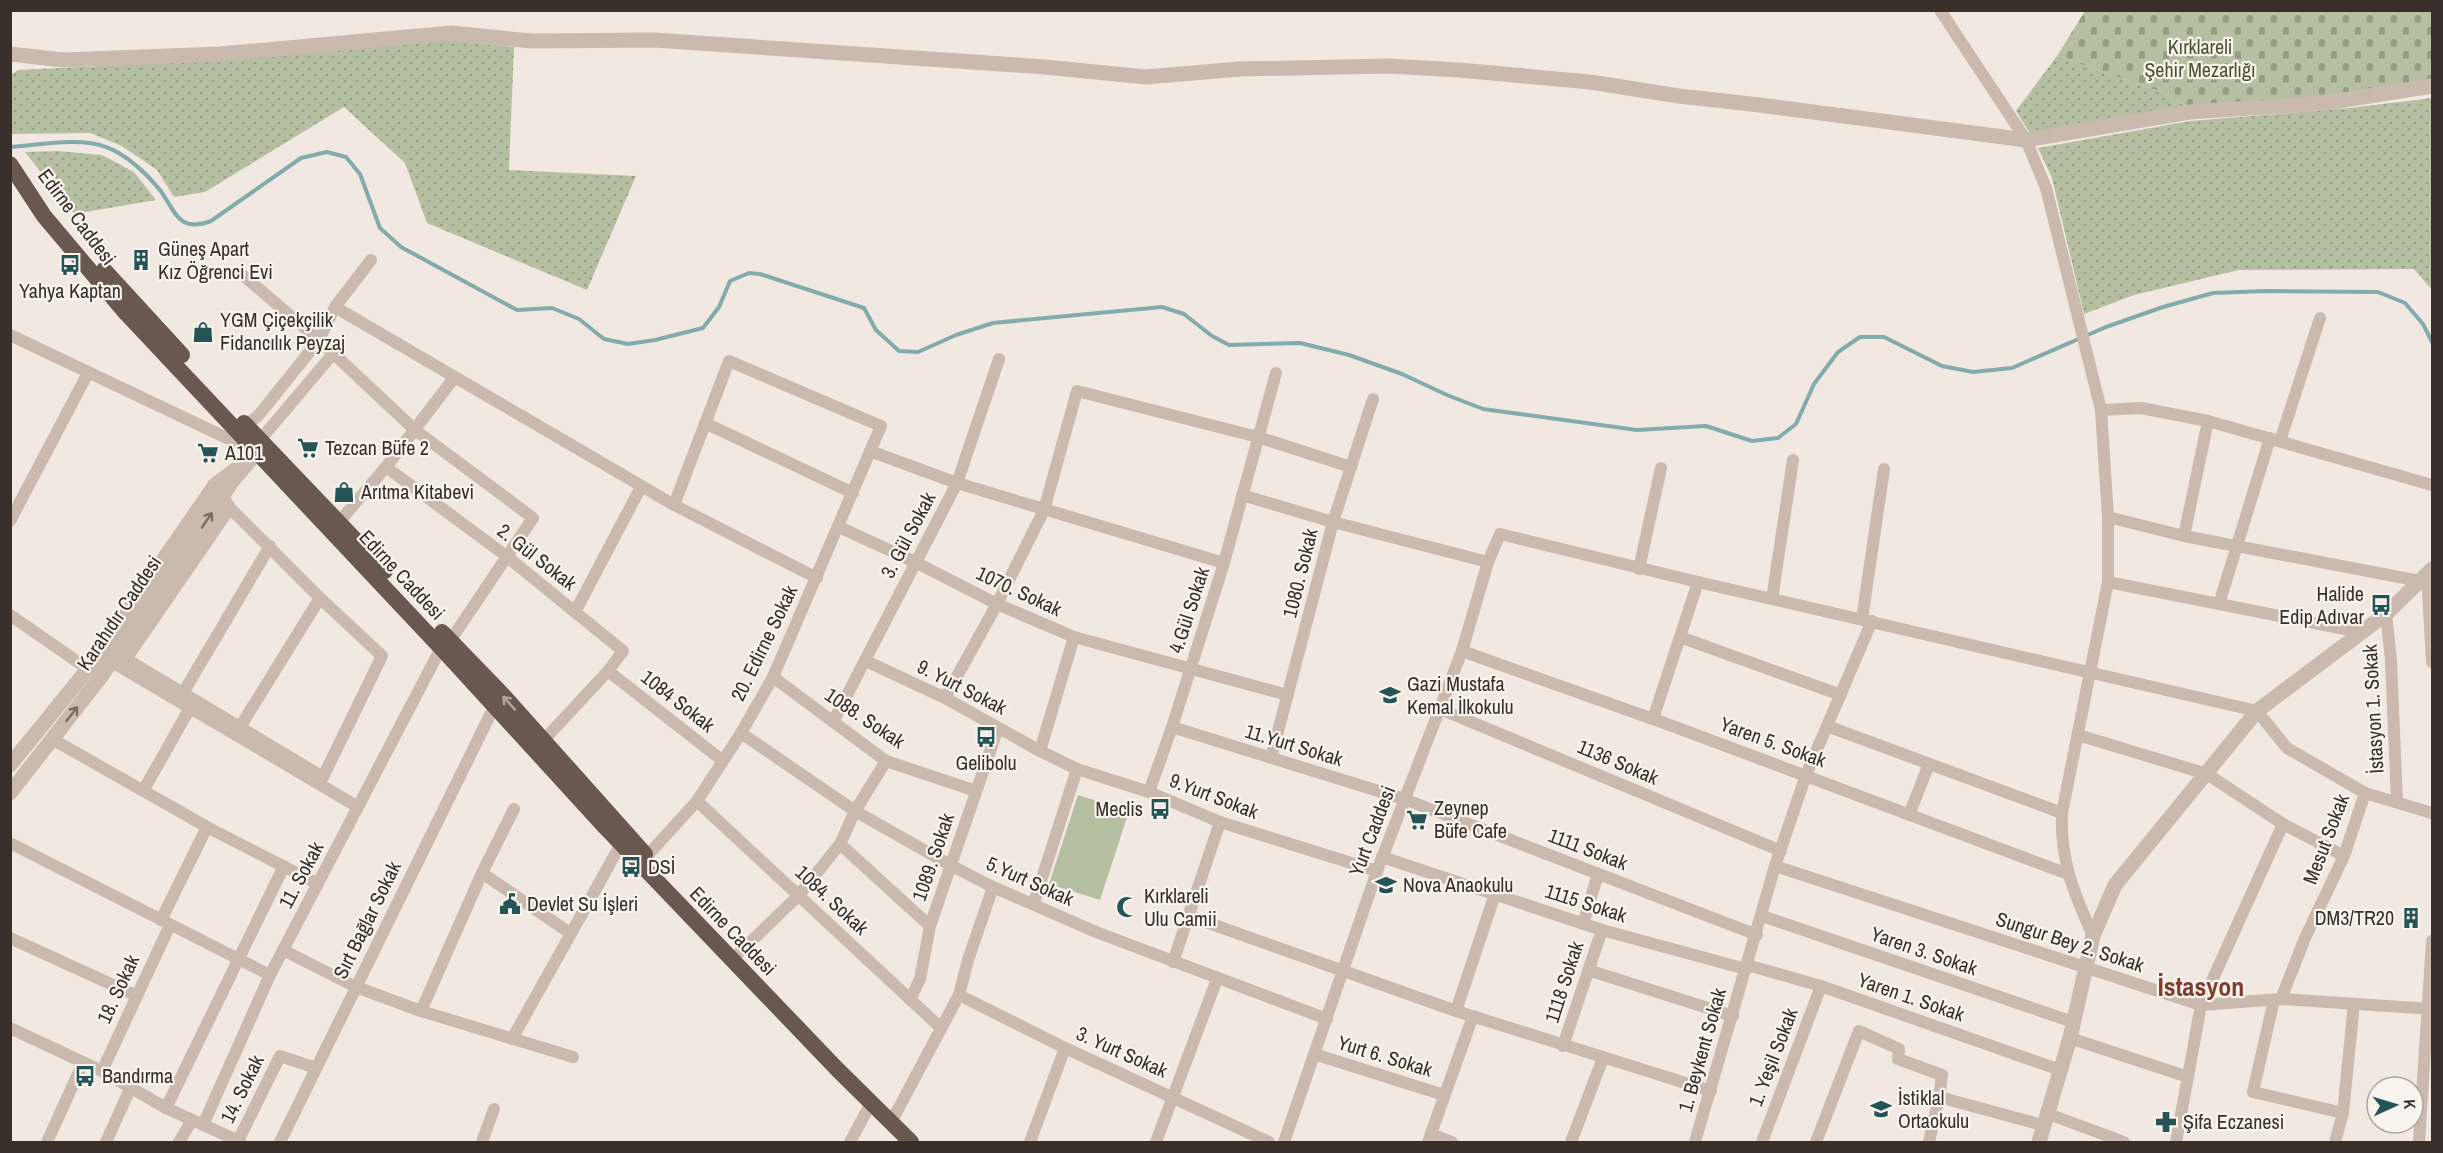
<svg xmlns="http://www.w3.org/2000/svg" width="2443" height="1153" font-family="'Archivo Narrow',sans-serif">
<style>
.grass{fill:url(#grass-dots)}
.cemetery{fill:url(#cemetery-stones)}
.garden{fill:#b6bfa2}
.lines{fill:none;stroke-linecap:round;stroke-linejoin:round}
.stream{stroke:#83abac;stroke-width:4}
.minor{stroke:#c9b9ae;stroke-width:12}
.tertiary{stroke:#c9b9ae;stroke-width:15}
.trunk{stroke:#685850;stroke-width:16}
.oneway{stroke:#796d66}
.oneway2{stroke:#b0a69e}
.labels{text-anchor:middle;stroke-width:4.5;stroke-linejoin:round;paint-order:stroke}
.park-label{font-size:20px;fill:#485431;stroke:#f9f3ed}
.street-label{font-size:20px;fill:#382f2b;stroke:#f9f3ed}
.poi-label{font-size:20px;fill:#382f2b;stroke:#f9f3ed;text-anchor:start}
.district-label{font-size:26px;font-weight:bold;fill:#7f3e2c;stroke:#f9f3ed}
</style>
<defs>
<pattern id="grass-dots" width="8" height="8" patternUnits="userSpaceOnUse" patternTransform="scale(1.5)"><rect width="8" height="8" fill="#b6bfa2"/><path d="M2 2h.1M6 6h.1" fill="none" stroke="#959c84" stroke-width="1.8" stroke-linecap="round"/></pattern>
<pattern id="cemetery-stones" width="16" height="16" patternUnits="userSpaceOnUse" patternTransform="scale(1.5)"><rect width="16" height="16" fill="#b6bfa2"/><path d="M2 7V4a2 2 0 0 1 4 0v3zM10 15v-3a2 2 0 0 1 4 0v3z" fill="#959c84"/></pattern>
</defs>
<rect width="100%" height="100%" fill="#f1e9e1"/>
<g class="grass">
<path d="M447,40L514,47L509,170L636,176L587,290L427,223L405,163L344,107L205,192L174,197L157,170L122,146L90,133L11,134V75L18,70L228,60Z"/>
<path d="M2057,56L2162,92L2189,108L2031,135L2016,111Z"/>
<path d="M2432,98V290L2414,269L2239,270L2134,295L2084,314L2052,178L2038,148L2190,121L2349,108Z"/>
<path d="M57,151L102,155L134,172L156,200L74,214L25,152Z"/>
</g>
<path class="cemetery" d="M2085,11H2432V81L2348,95L2189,108L2162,92L2057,56Z"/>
<path class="garden" d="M1078,795L1129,811L1100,900L1049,884Z"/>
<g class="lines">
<path class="stream" d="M10,147C39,145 80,137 106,147C126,154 147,174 160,190C176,212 178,233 211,221L301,158L327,152L346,157L360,174L380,228L401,247L517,310L552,308L579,319L604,339L628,344L655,340L703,328L719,307L730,281L749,273L760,274L864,308L876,330L899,351L918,352L956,335L993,323L1162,307L1184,314L1212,336L1229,345L1300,343L1349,355L1402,374L1447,395L1483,409L1637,430L1706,426L1752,441L1778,438L1796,424L1814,384L1838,352L1860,337H1884L1942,366L1973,372L2012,368L2106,327L2163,307L2213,293L2265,291L2378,292L2405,303L2423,324L2432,342"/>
<g class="minor">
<path d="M1940,10L2026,140L2046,188L2101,410L2108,517V582L2062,813C2060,861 2074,893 2093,936"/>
<path d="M244,276L319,340L415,430L533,518L450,641"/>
<path d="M335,307L674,505L729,361L881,426L773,677L741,733L697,801L647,856"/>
<path d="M10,335L250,449"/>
<path d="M2101,410L2141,408L2208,421L2432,485"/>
<path d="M705,423L853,493"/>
<path d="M246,425L258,416L319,340L335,307L371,260"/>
<path d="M261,439L332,355"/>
<path d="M2280,441L2320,318"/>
<path d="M870,451L957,483L1224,563"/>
<path d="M386,467L454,378"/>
<path d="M1242,495L1333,522L1488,562"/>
<path d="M223,497L230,508L320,598L382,656L323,777L126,659L230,508"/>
<path d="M674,505L817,578"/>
<path d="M2108,517L2184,536L2420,581"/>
<path d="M10,521L88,373"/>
<path d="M340,521L386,467L505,555L623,651L608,671L543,741"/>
<path d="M839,527L915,562L997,604L1074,637L1288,695"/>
<path d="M2184,536L2208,421"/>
<path d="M1639,569L1661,468"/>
<path d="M2427,574L2432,662"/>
<path d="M1698,582L2257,711L2287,748L2365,793L2432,813"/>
<path d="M2108,582L2360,632"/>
<path d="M1772,599L1793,460"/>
<path d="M2219,604L2270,438"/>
<path d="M575,612L641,487"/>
<path d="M2386,614L2391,660L2397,802"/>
<path d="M10,615L88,669"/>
<path d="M1862,619L1884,469"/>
<path d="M1680,637L1841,695"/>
<path d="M1462,651L1667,724L2068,874"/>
<path d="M866,661L945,698L1040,751L1077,769L1149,792L1220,822L1377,871"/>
<path d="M112,662L358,807"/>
<path d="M608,671L723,761"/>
<path d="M773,677L886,761L976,791"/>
<path d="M183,693L270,546"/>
<path d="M945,698L997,604L1044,510L1077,391L1258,437L1351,467"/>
<path d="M1440,709L1781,851"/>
<path d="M833,722L957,483L999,359"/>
<path d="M1827,726L2062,813"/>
<path d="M240,727L320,598"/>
<path d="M1172,727L1404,799L1757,935"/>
<path d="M741,733L855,811L952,866L993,887L1096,932L1327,1019"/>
<path d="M2078,735L2207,774L2283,824L2344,856"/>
<path d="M52,739L207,827"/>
<path d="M1040,751L1074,637"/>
<path d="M1271,758L1333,522L1373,399"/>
<path d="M143,791L190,708"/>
<path d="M1149,792L1172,727L1224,563L1276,373"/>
<path d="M697,801L941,1028"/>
<path d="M1909,815L1929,764"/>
<path d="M10,843L270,975"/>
<path d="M840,844L930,926"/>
<path d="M1382,857L1602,930L1746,969"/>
<path d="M1775,866L2201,1005L2281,999L2432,1009"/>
<path d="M482,873L570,933"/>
<path d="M1034,903L1077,769"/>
<path d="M1189,916L1456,1011L1711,1091"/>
<path d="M1762,916L2073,1022"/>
<path d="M161,920L207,827L318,884"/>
<path d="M1583,924L1598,874"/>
<path d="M10,938L137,996"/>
<path d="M283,950L356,987L421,1011L573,1057"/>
<path d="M740,952L799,895L840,844L855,811L886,761"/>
<path d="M1173,962L1220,822"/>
<path d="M1747,965L1821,986L2060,1070"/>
<path d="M1588,970L1733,1016"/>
<path d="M959,995L1065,1048L1269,1142"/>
<path d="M2281,999L2305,938L2344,856L2365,793"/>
<path d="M910,1000L920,979L930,926L998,728"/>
<path d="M2274,1000L2253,1092L2343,1113"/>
<path d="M421,1011L482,873L514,809"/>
<path d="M1456,1011L1495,894"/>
<path d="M10,1028L102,1071L166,1108L241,1142"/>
<path d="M2070,1038L2188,1077"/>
<path d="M512,1039L617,851"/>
<path d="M1563,1046L1602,930"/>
<path d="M1314,1054L1444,1095"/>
<path d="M102,1071L170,925"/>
<path d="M166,1108L284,866"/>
<path d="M2046,1113L2124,1142"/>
<path d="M895,1115L959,995L968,960L993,887"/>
<path d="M203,1125L270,975L441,648"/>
<path d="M1431,1134L1452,1142"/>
<path d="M238,1141L280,1056L316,1068"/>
<path d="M47,1142L83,1063"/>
<path d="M106,1142L131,1087"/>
<path d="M179,1142L192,1120"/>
<path d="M280,1142L490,715"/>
<path d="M482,1142L494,1109"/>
<path d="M850,1142L871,1103"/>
<path d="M1030,1142L1065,1048"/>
<path d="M1156,1142L1217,979"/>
<path d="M1284,1142L1377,871L1462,651L1488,562L1500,534L1698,582L1653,719"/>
<path d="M1428,1142L1473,1016"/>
<path d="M1571,1142L1603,1058"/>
<path d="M1695,1142L1775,866L1806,775L1872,621"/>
<path d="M1762,1142L1821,986"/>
<path d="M1816,1142L1859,1031L1899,1049L1898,1059L1942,1075L1939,1097"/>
<path d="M1929,1142L1939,1097L2042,1125"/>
<path d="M2176,1142L2201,1005L2283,824"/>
<path d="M2335,1142L2343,1113L2354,1004"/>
<path d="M2419,1142L2432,941"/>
</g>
<g class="tertiary">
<path d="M10,54L63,60L220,54L451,33L531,41L654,40L1045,67L1146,77L1240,69L1388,66L1459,70L1590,82L1679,96L1760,105L2026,140L2190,112L2325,103L2432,86"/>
<path d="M10,765L88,669L215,485L235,470"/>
<path d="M10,793L100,678L231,483L257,452"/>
<path d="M2039,1142L2070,1038L2093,936L2115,885L2257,711L2386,614L2432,569"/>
</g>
<g class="trunk">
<path d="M10,164L44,216L125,312L444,651L606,828L837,1069L911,1142"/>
<path d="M104,270L182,355"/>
<path d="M244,423L385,571"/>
<path d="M442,632L502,694L645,854"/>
</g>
</g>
<defs><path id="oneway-shaft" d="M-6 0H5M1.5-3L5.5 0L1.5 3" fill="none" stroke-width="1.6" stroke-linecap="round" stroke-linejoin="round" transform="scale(1.5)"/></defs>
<g class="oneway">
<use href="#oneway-shaft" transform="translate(207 520) rotate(-56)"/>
<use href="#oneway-shaft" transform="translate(72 714) rotate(-52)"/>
</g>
<use class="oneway2" href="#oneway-shaft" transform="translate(509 703) rotate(-132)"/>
<defs>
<symbol id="building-bare" viewBox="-9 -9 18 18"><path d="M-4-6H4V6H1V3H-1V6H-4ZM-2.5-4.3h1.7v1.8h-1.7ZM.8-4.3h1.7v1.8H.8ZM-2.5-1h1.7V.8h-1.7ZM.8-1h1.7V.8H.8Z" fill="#255456" stroke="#f9f3ed" stroke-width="2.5" paint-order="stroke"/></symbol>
<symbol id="bus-bare" viewBox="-9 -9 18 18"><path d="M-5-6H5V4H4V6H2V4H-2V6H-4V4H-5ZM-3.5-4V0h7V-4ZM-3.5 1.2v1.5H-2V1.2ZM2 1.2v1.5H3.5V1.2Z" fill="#255456" stroke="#f9f3ed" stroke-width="2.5" paint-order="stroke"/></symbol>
<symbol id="shop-bare" viewBox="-9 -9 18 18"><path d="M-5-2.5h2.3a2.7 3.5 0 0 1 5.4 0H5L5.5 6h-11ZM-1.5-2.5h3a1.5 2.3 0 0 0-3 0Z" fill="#255456" stroke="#f9f3ed" stroke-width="2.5" paint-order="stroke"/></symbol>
<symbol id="supermarket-bare" viewBox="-9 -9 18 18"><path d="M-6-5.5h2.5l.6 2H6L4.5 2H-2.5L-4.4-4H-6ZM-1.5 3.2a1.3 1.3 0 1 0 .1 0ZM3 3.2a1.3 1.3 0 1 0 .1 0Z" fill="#255456" stroke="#f9f3ed" stroke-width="2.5" paint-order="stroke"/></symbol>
<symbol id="school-bare" viewBox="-9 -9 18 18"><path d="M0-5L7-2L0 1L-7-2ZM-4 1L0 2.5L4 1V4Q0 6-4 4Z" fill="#255456" stroke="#f9f3ed" stroke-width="2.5" paint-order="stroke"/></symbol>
<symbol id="civic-bare" viewBox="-9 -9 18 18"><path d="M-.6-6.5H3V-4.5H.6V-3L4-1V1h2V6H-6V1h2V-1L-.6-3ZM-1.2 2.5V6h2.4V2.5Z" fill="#255456" stroke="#f9f3ed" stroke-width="2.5" paint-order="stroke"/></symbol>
<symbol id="mosque-bare" viewBox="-9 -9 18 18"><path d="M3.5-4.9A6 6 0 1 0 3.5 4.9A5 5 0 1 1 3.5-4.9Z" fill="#255456" stroke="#f9f3ed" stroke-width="2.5" paint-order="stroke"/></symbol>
<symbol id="pharmacy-bare" viewBox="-9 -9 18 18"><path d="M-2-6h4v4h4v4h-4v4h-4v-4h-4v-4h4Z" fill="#255456" stroke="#f9f3ed" stroke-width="2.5" paint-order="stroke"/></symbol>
</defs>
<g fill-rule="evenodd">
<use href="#building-bare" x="126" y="245" width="30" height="30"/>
<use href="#bus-bare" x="55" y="250" width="30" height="30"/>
<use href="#shop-bare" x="188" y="317" width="30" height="30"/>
<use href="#supermarket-bare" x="293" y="433" width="30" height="30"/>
<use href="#supermarket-bare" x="193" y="438" width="30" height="30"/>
<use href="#shop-bare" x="329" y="477" width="30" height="30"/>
<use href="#bus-bare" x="2366" y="590" width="30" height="30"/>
<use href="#school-bare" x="1375" y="680" width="30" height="30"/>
<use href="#bus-bare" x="971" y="722" width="30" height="30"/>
<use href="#bus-bare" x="1145" y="794" width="30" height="30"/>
<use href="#supermarket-bare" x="1402" y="805" width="30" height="30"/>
<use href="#bus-bare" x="616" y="852" width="30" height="30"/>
<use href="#school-bare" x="1371" y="870" width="30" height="30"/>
<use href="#civic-bare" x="495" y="889" width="30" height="30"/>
<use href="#mosque-bare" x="1112" y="892" width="30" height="30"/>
<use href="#building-bare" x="2396" y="903" width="30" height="30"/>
<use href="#bus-bare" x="70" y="1061" width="30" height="30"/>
<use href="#school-bare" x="1866" y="1094" width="30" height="30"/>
<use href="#pharmacy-bare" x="2151" y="1107" width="30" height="30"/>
</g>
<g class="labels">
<g class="park-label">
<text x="2200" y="54">Kırklareli<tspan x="2200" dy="23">Şehir Mezarlığı</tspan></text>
</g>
<g class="street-label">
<text transform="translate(77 217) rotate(53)" y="7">Edirne Caddesi</text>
<text transform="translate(908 535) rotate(-62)" y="7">3. Gül Sokak</text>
<text transform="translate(537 557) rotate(38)" y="7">2. Gül Sokak</text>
<text transform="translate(1300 573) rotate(-76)" y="7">1080. Sokak</text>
<text transform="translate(402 575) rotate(47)" y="7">Edirne Caddesi</text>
<text transform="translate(1019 591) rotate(25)" y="7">1070. Sokak</text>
<text transform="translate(1189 610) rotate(-72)" y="7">4.Gül Sokak</text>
<text transform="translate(119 613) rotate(-56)" y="7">Karahıdır Caddesi</text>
<text transform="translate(764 643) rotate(-64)" y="7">20. Edirne Sokak</text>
<text transform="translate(962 687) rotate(27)" y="7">9. Yurt Sokak</text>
<text transform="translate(678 701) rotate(38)" y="7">1084 Sokak</text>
<text transform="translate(2373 709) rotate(-93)" y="7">İstasyon 1. Sokak</text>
<text transform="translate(865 718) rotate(34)" y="7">1088. Sokak</text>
<text transform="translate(1773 742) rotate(20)" y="7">Yaren 5. Sokak</text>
<text transform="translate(1294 745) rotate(17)" y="7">11.Yurt Sokak</text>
<text transform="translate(1618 762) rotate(23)" y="7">1136 Sokak</text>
<text transform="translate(1214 796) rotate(21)" y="7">9.Yurt Sokak</text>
<text transform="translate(1372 831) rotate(-69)" y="7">Yurt Caddesi</text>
<text transform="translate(2326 839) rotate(-69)" y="7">Mesut Sokak</text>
<text transform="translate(1588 849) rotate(21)" y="7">1111 Sokak</text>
<text transform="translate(933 857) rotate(-71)" y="7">1089. Sokak</text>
<text transform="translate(301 875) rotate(-62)" y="7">11. Sokak</text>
<text transform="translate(1030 881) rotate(24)" y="7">5.Yurt Sokak</text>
<text transform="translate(832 900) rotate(43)" y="7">1084. Sokak</text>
<text transform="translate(1586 903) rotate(18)" y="7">1115 Sokak</text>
<text transform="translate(367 920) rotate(-64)" y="7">Sırt Bağlar Sokak</text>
<text transform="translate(733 931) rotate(46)" y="7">Edirne Caddesi</text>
<text transform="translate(2070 942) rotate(18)" y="7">Sungur Bey 2. Sokak</text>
<text transform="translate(1924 951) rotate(19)" y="7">Yaren 3. Sokak</text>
<text transform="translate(1564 982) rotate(-72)" y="7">1118 Sokak</text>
<text transform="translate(118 989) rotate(-65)" y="7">18. Sokak</text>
<text transform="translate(1911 997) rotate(19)" y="7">Yaren 1. Sokak</text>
<text transform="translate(1702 1050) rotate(-74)" y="7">1. Beykent Sokak</text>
<text transform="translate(1122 1052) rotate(24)" y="7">3. Yurt Sokak</text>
<text transform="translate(1385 1056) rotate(17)" y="7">Yurt 6. Sokak</text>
<text transform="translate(1773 1057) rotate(-69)" y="7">1. Yeşil Sokak</text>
<text transform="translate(242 1089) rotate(-64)" y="7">14. Sokak</text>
</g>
<g class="poi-label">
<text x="158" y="256">Güneş Apart<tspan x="158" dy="23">Kız Öğrenci Evi</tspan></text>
<text x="70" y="298" text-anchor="middle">Yahya Kaptan</text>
<text x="220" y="327">YGM Çiçekçilik<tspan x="220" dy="23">Fidancılık Peyzaj</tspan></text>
<text x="325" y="455">Tezcan Büfe 2</text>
<text x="225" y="460">A101</text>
<text x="361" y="499">Arıtma Kitabevi</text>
<text x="2364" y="601" text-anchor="end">Halide<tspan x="2364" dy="23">Edip Adıvar</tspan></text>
<text x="1407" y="691">Gazi Mustafa<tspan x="1407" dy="23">Kemal İlkokulu</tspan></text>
<text x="986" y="770" text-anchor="middle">Gelibolu</text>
<text x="1434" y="815">Zeynep<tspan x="1434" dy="23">Büfe Cafe</tspan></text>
<text x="1143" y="816" text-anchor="end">Meclis</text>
<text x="648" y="874">DSİ</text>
<text x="1403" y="892">Nova Anaokulu</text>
<text x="1144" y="903">Kırklareli<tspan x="1144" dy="23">Ulu Camii</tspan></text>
<text x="527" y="911">Devlet Su İşleri</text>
<text x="2394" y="925" text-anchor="end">DM3/TR20</text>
<text x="102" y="1083">Bandırma</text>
<text x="1898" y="1105">İstiklal<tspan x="1898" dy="23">Ortaokulu</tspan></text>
<text x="2183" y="1129">Şifa Eczanesi</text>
</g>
<g class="district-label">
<text x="2201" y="996">İstasyon</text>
</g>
</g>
<rect width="2443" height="1153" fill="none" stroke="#382f2b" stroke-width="24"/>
<g transform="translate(2395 1105) rotate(86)"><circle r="28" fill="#f9f3ed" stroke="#aca59f" stroke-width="1.5"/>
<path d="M0-4.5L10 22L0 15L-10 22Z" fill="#255456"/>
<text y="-9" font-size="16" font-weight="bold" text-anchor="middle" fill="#382f2b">K</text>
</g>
</svg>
